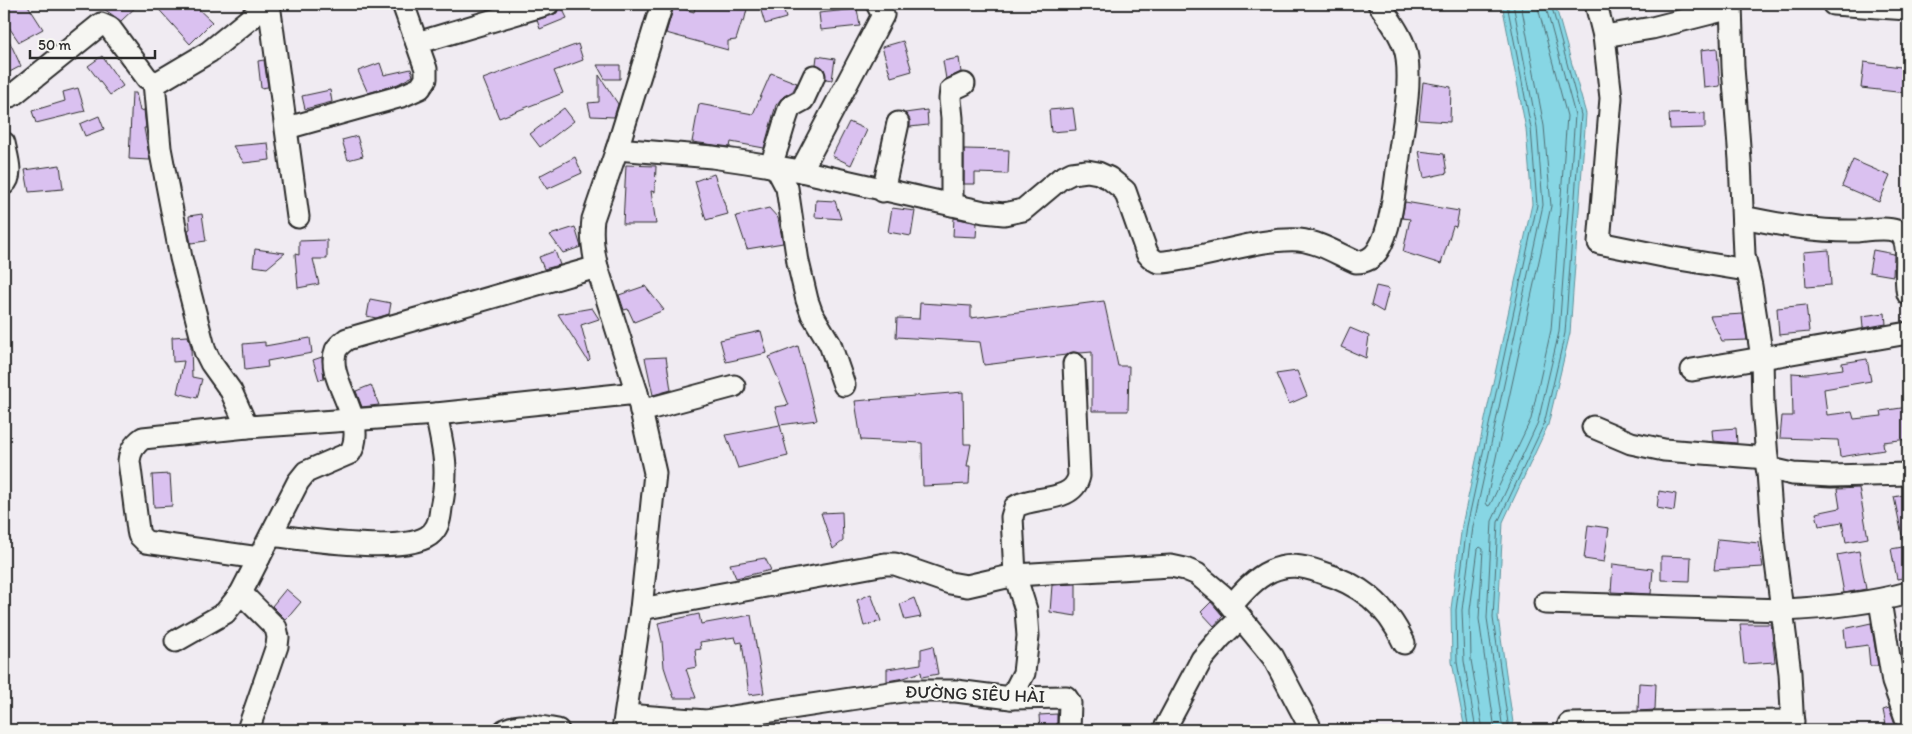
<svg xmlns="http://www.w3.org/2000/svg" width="1912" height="734" font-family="Itim,sans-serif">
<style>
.water{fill:#87d6e4;stroke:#62929a}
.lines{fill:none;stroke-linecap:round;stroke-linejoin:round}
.shore{stroke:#506f75;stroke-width:1}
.building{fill:#dac1f0;stroke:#2b2b2b}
.minor-casing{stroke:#2b2b2b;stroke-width:25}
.minor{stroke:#f6f6f2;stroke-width:21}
.labels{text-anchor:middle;stroke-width:4;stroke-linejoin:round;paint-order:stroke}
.street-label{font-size:18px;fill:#2b2b2b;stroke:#f6f6f2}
</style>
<rect width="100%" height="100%" fill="#f0ebf2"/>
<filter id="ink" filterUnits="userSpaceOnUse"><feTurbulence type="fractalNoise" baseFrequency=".02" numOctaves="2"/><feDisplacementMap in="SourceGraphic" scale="10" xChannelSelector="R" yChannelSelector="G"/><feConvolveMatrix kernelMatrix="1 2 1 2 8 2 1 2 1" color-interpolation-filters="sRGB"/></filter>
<g filter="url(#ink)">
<path class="water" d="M1502,4H1555L1586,114L1570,333L1548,425L1503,522L1498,617L1514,730H1465L1452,662L1451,609L1462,525L1532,204L1526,129Z"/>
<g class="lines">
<g class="shore">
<path d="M1521,4L1544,126L1551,206L1486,503L1488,506L1490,505L1531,419L1551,330L1567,116L1537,4"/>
<path d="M1469,730L1457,662L1456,610L1467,526L1537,205L1531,128L1507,4"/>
<path d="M1476,730L1464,661L1462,610L1473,527L1543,205L1537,127L1513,4"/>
<path d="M1483,730L1471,660L1470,610L1478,549L1480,547L1483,549L1479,619L1495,730"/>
<path d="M1503,730L1487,618L1492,521L1538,422L1559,332L1575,115L1545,4"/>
<path d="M1509,730L1493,618L1498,522L1544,424L1565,333L1581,115L1551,4"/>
</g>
</g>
<g class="building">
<path d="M4,4H27L43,29L19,42L4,20Z"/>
<path d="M97,4H139L121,21Z"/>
<path d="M154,4H193L212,22L190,44Z"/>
<path d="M560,4L567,18L540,29L537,20L557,13Z"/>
<path d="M696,4H729L747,9L744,22L742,21L736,40L728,41V50L666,33L674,6L694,12Z"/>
<path d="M759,4H782L786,18L765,24Z"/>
<path d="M857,9L860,26L821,30L819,13Z"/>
<path d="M4,30L21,66L4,75Z"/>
<path d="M903,41L912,71L891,77L882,47Z"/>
<path d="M578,44L583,60L554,71L563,93L499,118L483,79Z"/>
<path d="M1717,48L1720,86L1704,88L1701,50Z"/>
<path d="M102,56L123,86L110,95L88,66Z"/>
<path d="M817,56L835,59L832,80L826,79L824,69L816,64Z"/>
<path d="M959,58L961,72L946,79L943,61Z"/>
<path d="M264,60L268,87L261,88L258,61Z"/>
<path d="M1864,62L1908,68L1906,93L1861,88Z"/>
<path d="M380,63L384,75L411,69L413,76L398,84L368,93L358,71Z"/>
<path d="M597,65H620V79H605Z"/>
<path d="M771,73L797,83L793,91L784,96L776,105L764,148L731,142L730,147L692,142L699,104L753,114Z"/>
<path d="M599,75L618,104L614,117L591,116L588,103L599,102Z"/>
<path d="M1423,82L1451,87L1450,122L1419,120Z"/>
<path d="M78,88L85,111L36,123L32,111L65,101L63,92Z"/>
<path d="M330,90L332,102L305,109L302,96Z"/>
<path d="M132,93H136L140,111L144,110L146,128H144L150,160L129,159Z"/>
<path d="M564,108L574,121L540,147L530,134Z"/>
<path d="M1073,108L1076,130L1051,132L1049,110Z"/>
<path d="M927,110L928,125L910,127V120L905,113Z"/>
<path d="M1705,113V128L1670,129L1669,114Z"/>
<path d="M99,116L104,129L85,136L80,124Z"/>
<path d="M849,122L867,130L851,165L832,156Z"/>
<path d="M357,136L363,156L348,160L342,140Z"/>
<path d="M268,143L270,160L244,163L233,146Z"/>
<path d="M964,149L1009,150L1008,174L975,173V184H964Z"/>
<path d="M1419,151L1444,154L1447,173L1424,178Z"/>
<path d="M575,157L582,173L547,189L539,176Z"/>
<path d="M1853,160L1890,176L1879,202L1842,186Z"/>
<path d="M60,165L63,189L29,192L25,170Z"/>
<path d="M626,165L656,166L655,192L651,191L656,224H623Z"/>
<path d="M714,174L728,214L706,220L695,181Z"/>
<path d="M816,200L835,201L841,219L815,217Z"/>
<path d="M1405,202L1459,211L1456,227L1453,226L1441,264L1403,252L1410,219L1402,218Z"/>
<path d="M769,208L778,218L783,243L747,249L736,216Z"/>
<path d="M892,208L915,211L911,236L888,232Z"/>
<path d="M202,214L206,241L191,243L188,230L190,229L189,216Z"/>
<path d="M954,218L977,223L976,237L953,236Z"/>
<path d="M575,227L581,247L563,253L550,235Z"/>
<path d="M327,240V259H313L319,284L298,288L295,254L299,255V241Z"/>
<path d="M255,249L285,253L267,268L253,266Z"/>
<path d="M1829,250L1831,285L1806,287L1804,252Z"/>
<path d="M1873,250L1894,254L1893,276L1869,272Z"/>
<path d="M555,251L560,265L544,269L539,257Z"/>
<path d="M645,286L664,310L634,322L628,309L624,310L619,295Z"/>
<path d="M1376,286L1389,289L1383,312L1371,305Z"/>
<path d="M370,299L391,303L389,314L376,318L367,316Z"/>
<path d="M1104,301L1118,366H1129L1128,411H1092V352L1080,353L1073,352L1066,355L984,365L980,342L896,337L897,318L919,319L920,303L971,306V318Z"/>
<path d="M1806,305L1809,332L1779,335L1777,308Z"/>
<path d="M592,308L599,319L581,325L590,359L588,361L558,314Z"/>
<path d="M1885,313L1886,324L1863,328L1862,316Z"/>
<path d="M1743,314L1747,340L1722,341L1710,316Z"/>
<path d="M1350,328L1369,336L1366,358L1341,347Z"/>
<path d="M761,331L767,353L726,362L720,340Z"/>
<path d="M188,336L191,347L192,377L202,379L197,398L177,393L184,361L173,362L172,337Z"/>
<path d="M310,338L312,353L267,361L268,367L245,370L243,344L265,342V346Z"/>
<path d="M798,346L817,420L780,425L775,407L789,405L769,357Z"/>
<path d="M322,357L324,379L319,380L313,360Z"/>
<path d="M666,357L671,390L653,395L645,358Z"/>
<path d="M1867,359L1871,381L1824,389L1827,415L1852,412L1854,419L1882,416L1881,411L1908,407V439L1883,442L1884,450L1840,457L1838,440L1780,438L1782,416H1793L1792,373L1806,374L1843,369L1842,363Z"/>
<path d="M1297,371L1307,396L1289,404L1276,374Z"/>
<path d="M371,385L379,405L362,407L356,391Z"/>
<path d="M963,392L964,444H971L967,466H970L969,484L923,486L922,443L861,440L855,401Z"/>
<path d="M780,425L788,456L738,468L726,435Z"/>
<path d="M1736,428L1737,443L1713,441L1712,430Z"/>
<path d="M170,474L172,506L154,507L152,475Z"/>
<path d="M1859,488L1868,538L1846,542L1842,522L1819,526L1816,513L1840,508L1837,489Z"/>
<path d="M1659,491L1676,494L1674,511L1657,508Z"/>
<path d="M1908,494V535H1902L1894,497Z"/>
<path d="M842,512L843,541L833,549L821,513Z"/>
<path d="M1588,525L1609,528L1604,562L1584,559Z"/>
<path d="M1718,539L1759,543L1763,567L1714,570Z"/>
<path d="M1908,546V577L1897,579L1891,549Z"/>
<path d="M1859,551L1866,589L1844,593L1837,555Z"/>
<path d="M1661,556L1691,557L1690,581L1661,580Z"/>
<path d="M765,558L771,570L736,578L730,564Z"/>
<path d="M1613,564L1653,569L1651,594L1611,592Z"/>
<path d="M1076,584V616L1050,612L1052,585Z"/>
<path d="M286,589L301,602L286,620L272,606Z"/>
<path d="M871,594L881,621L864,626L857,600Z"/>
<path d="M914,598L921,617L905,620L900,604Z"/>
<path d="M1211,602L1223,616L1214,626L1201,612Z"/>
<path d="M699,614L701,624L751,615L764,693L749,695L742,642L737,643L735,637L700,642L701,649L695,650L697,667L686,669L696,698H674L664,667L662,641L658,623Z"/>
<path d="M1871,623L1878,666H1870L1868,645L1846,648L1844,629Z"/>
<path d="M1740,624H1771L1775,662L1744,664Z"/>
<path d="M933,646L938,674L922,677L921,672L904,678L887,681V669L921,664V649Z"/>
<path d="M1639,683L1656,684L1655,710L1638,711Z"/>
<path d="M1889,708L1896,728L1898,730H1887L1883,710Z"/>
<path d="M1057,714V730H1040L1039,715Z"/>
</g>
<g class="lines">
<defs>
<g id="minor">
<path d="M269,4L298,217"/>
<path d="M1596,4L1604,36L1611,98L1599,243L1673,258L1746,270"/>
<path d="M1731,4L1733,67L1740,160L1744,255L1751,286L1762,358L1763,405L1773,539L1790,673L1793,730"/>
<path d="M1833,4L1908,9"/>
<path d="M1604,36L1652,28L1731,8"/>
<path d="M417,43L548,4"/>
<path d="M154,82L160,148L181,258L205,351L211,363L231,391L247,427"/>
<path d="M4,94L10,96L14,94L101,24L110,28L147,78L154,82L160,81L209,52L268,4"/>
<path d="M287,128L402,96L420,88L426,79V69L403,4"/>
<path d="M4,143C6,154 14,176 4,184"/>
<path d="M617,149L712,157L746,162L801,171L984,212L1004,214L1023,210L1060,179L1072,173L1087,171L1098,173L1109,178L1125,191L1147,253C1150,257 1154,261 1159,262C1168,263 1180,259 1189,258C1225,252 1263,238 1299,240C1319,242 1338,254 1356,262C1365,262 1373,258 1378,250C1392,229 1395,182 1399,157C1403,125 1411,90 1407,58C1405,39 1389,19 1379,4"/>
<path d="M770,166C779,147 782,127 790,107L803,100L814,76"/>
<path d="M776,167L787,188L798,262L807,300L812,314L830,344L844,385"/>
<path d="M801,171L883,15L877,4"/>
<path d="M883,191L898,123"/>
<path d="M952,205V118L950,99L951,90L964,84"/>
<path d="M1743,217C1781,225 1818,232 1857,231C1867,230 1895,226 1901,234C1912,246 1903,277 1908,294"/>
<path d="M1692,370L1908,333"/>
<path d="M641,411L734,386"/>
<path d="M1593,427L1631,443L1664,450L1767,458"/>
<path d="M1767,468L1793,474L1831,476L1908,474"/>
<path d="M271,535C303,539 410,556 432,533C439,526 440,517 441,508C449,470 444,451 436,414"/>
<path d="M259,558L146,542L139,535L138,530L129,461C130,450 135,444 143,438L247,427L436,414L637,393"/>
<path d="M241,593L276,628L278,637L277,646L248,730"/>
<path d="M1880,601L1893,682L1908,724"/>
<path d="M1545,603L1783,610C1825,608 1867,604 1908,593"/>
<path d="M1231,606C1243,592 1255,578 1271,571C1288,563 1303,566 1320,572C1360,584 1386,604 1404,643"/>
<path d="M641,609L885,564H895L950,583L967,586L1015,575L1171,566L1185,569L1197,574L1222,595L1273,657L1309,725V730"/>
<path d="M176,641L225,613L241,593L298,482L306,472L350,453C370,420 324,379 336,350C338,346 343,342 347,339L597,267"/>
<path d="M1011,698L1024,673L1028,636L1026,610L1015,575L1012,517L1015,507C1033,495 1073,504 1079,476L1074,364"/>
<path d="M626,715L706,721L903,691H956L1011,698L1066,697L1070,703L1069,730"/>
<path d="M1569,724L1793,721"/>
<path d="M505,730C522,722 540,727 558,730"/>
<path d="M623,730L641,609L655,473L637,393L597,267C593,251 591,235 593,219L617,149L662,4"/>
<path d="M1164,730L1202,659L1220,638L1241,618"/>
</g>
</defs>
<use href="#minor" class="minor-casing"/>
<use href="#minor" class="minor"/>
</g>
</g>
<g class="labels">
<g class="street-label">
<text transform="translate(975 694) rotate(2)" y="6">ĐƯỜNG SIÊU HÀI</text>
</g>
</g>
<rect width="1912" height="734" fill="none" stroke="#f6f6f2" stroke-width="20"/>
<rect x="10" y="10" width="1892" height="714" fill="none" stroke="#2b2b2b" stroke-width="2" filter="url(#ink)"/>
<path d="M30 50v8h125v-8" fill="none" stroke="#2b2b2b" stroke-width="2.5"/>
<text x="38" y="50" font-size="15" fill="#2b2b2b" stroke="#f6f6f2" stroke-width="4" paint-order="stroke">50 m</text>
</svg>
